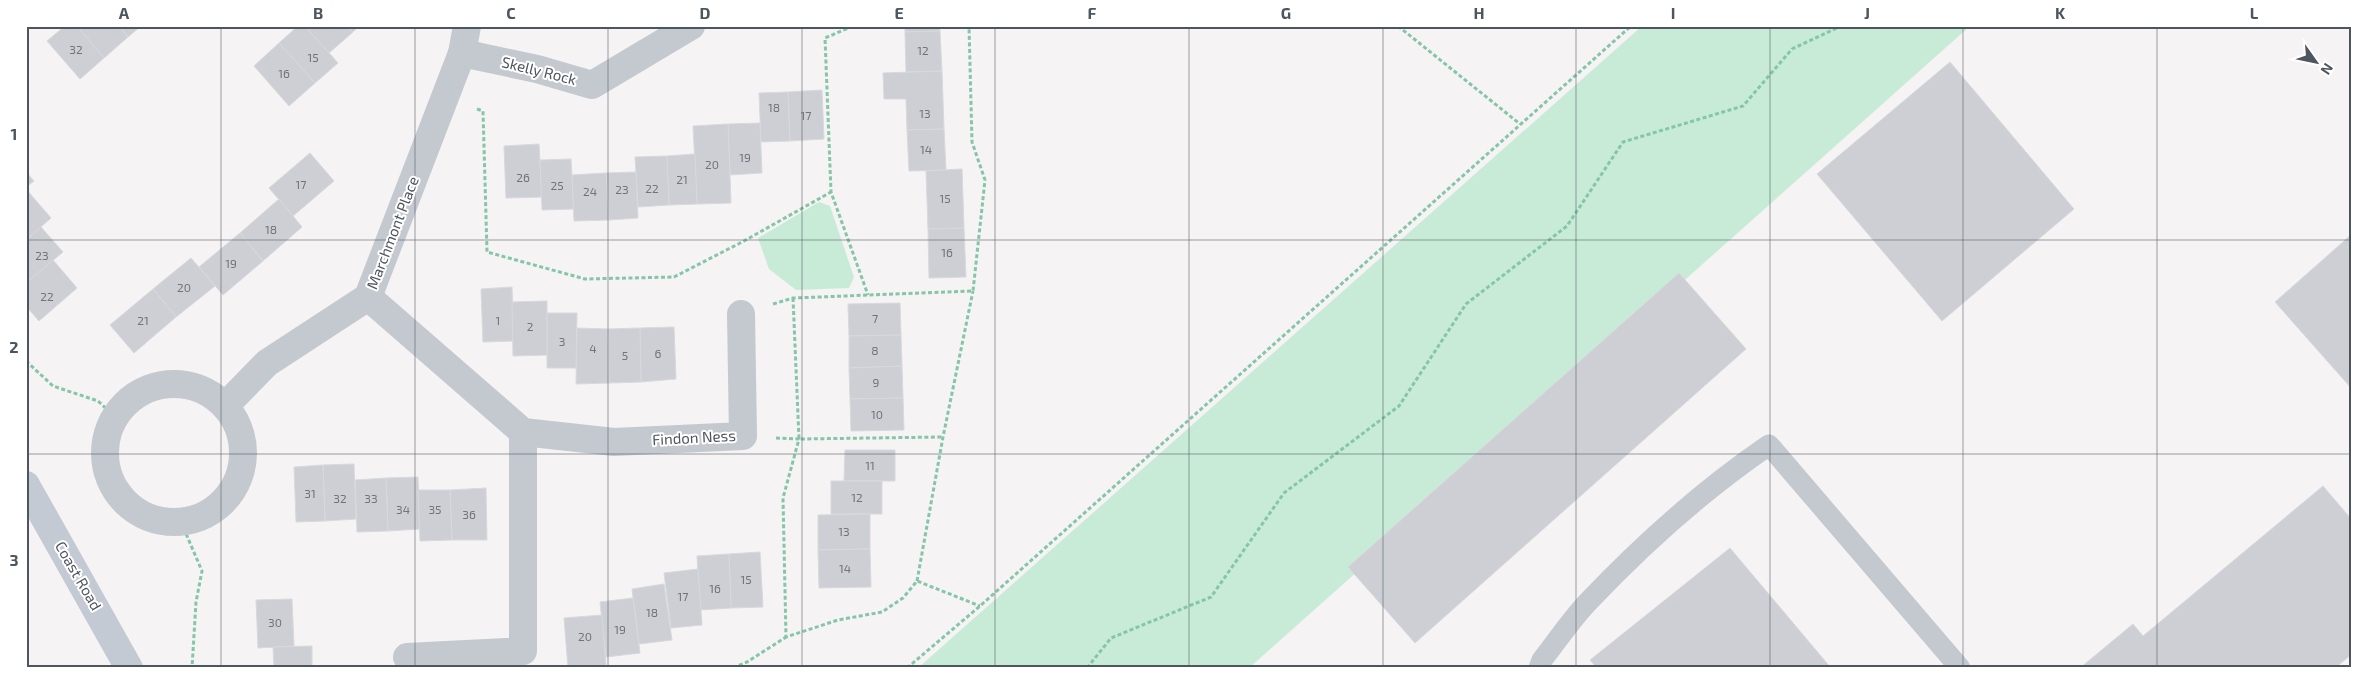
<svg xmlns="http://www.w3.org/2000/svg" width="2378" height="694" font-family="'Exo 2',sans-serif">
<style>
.green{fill:#c8ebd7}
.building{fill:#cdcfd4;stroke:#d8d9dd}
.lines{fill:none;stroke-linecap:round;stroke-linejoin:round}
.path{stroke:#84c6a7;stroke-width:3;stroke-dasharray:4 2.5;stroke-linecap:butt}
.lane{stroke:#c3c9cf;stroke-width:21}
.street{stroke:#c3c9cf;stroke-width:28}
.secondary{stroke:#c3cad3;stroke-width:28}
.grid{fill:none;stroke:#4d555e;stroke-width:1;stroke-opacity:0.55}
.labels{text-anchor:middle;stroke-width:4;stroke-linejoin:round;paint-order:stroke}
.number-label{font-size:12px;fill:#6d747c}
.street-label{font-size:15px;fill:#4d555e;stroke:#fff}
.neatline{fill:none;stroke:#4d555e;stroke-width:2}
.grid-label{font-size:16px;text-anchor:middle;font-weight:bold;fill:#4d555e}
</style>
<rect width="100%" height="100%" fill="#f5f3f3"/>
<g class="green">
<path d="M1642,26H1970L1249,668H918Z"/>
<path d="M819,202L830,206L854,277L849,288L796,290L769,269L758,238Z"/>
</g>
<g class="building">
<path d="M65,26H77L104,58L80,79L47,41Z"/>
<path d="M77,26H119L128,37L104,58Z"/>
<path d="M119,26H141L128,37Z"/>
<path d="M298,26H305L338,63L315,83L279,43Z"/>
<path d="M305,26H347L353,32L329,53Z"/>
<path d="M347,26H359L353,32Z"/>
<path d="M905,26H940V31L905,32Z"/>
<path d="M940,31L942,71L906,72L905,32Z"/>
<path d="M279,43L315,83L289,106L254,66Z"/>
<path d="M1950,62L2074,209L1942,321L1817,174Z"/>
<path d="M942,71L944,129L907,130L906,99H884L883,73Z"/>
<path d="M822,90L824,139L790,141L788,92Z"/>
<path d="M788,92L790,141L761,142L759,93Z"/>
<path d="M760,123L762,173L730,175L728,124Z"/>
<path d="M728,124L731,203L697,204L693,126Z"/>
<path d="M944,129L946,170L909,171L907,130Z"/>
<path d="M539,144L542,197L506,198L504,146Z"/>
<path d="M310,153L334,181L293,216L269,188Z"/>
<path d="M695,154L697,204L669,205L667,156Z"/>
<path d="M667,156L669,205L638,207L635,157Z"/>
<path d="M571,159L574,209L542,210L540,160Z"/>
<path d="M962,169L964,228L928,229L926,171Z"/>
<path d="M26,172L34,181L26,187Z"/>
<path d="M636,172L638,218L609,220L606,173Z"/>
<path d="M606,173L609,220L574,221L572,175Z"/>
<path d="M26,189L51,218L26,240Z"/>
<path d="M279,199L302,227L263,261L240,233Z"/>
<path d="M41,227L63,252L26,283V240Z"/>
<path d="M964,228L966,277L929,278L928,229Z"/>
<path d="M240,233L263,261L223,295L199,267Z"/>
<path d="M2352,234V389L2275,302Z"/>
<path d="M191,258L215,286L176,317L153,289Z"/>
<path d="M53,260L77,288L39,321L26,306V283Z"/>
<path d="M1679,273L1746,349L1415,643L1348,567Z"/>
<path d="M512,287L514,341L483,342L481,289Z"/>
<path d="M153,289L176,317L134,353L110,325Z"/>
<path d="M547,301V355L513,356L512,302Z"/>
<path d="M900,303L901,335L849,336L848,304Z"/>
<path d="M547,313H577L576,368H547Z"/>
<path d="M674,327L676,379L641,382L640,328Z"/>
<path d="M577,328L608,329L609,383L576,384Z"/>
<path d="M640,328L641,382L609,383L608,329Z"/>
<path d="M901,335L902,366L849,368V336Z"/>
<path d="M902,366L903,398L850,399L849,368Z"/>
<path d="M903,398L904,430L851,431L850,399Z"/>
<path d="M845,450H895V481H844Z"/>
<path d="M354,464L356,519L325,521L323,465Z"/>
<path d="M323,465L325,521L296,522L294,467Z"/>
<path d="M418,477L420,529L388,531L386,478Z"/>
<path d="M386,478L388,531L357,532L355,480Z"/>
<rect x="831" y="481" width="51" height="33"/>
<path d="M2323,486L2352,520V654L2335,668H2080L2133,624L2143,636Z"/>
<path d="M486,488L487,540H452L450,490Z"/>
<path d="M418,490H450L452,540L420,541Z"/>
<path d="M870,514V549L818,550V515Z"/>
<path d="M1730,548L1831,668H1597L1590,660Z"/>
<path d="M870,549L871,587L819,588L818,550Z"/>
<path d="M760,552L763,607L731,608L729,554Z"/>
<path d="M729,554L731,608L700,610L697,556Z"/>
<path d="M698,569L702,625L671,628L664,573Z"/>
<path d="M664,584L672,640L639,644L632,589Z"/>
<path d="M633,598L640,653L606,657L600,602Z"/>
<path d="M292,599L294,646L258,648L256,600Z"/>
<path d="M602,615L606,665L568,668L564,618Z"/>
<path d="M312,646V668H274L273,647Z"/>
</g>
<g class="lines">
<g class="path">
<path d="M853,26L825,38L831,192L868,295"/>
<path d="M1398,26L1520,124"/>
<path d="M477,109L483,111L487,252L585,279L674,277L744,241L831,192"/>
<path d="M793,298L799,439L943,437"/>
<path d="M773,304L793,298L973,291L985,180L972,142L969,26"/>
<path d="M26,361L53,386L98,401L115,417"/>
<path d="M776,438L799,439L783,498L786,637L838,620L882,612L903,598L917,581L980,606"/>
<path d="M181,522L202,571L196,602L192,668"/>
<path d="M917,581L943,437L973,291"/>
<path d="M733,668L747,662L786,637"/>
<path d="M907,668L980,606L1631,26"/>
<path d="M1087,668L1111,638L1211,597L1284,493L1399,406L1466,304L1567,226L1623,142L1743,106L1792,49L1841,26"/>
</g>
<path class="lane" d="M1539,668L1542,660C1557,641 1571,620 1587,603C1642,545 1703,490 1769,445L1960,668"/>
<g class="street">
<path d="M462,53L537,69L592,85L691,26"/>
<path d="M368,297L523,432L614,442L743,436L741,314"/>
<circle cx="174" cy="453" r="69"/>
<path d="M225,406L267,363L368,297L462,53L467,26"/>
<path d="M407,657L523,651V432"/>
</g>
<path class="secondary" d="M26,485L129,668"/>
</g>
<path class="grid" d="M221,26V668M415,26V668M608,26V668M802,26V668M995,26V668M1189,26V668M1383,26V668M1576,26V668M1770,26V668M1963,26V668M2157,26V668M26,240H2352M26,454H2352"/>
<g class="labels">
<g class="number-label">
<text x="76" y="54">32</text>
<text x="923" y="55">12</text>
<text x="313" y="62">15</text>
<text x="284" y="78">16</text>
<text x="774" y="112">18</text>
<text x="925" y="118">13</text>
<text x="806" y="120">17</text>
<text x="926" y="154">14</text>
<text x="745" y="162">19</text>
<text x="712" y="169">20</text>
<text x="523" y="182">26</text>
<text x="682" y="184">21</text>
<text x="301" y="189">17</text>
<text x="557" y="190">25</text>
<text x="652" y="193">22</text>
<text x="622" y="194">23</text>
<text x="590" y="196">24</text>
<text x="945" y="203">15</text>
<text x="271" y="234">18</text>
<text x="947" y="257">16</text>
<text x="42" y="260">23</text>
<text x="231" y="268">19</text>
<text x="184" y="292">20</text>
<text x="47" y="301">22</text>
<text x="875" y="323">7</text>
<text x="143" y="325">21</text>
<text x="498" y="325">1</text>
<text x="530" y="331">2</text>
<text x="562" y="346">3</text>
<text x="593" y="353">4</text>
<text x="875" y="355">8</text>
<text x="658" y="358">6</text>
<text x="625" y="360">5</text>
<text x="876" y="387">9</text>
<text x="877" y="419">10</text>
<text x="870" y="470">11</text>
<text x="310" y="498">31</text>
<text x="857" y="502">12</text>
<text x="340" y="503">32</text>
<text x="371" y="503">33</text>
<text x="403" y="514">34</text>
<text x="435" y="514">35</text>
<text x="469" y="519">36</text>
<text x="844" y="536">13</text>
<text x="845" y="573">14</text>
<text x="746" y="584">15</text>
<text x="715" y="593">16</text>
<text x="683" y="601">17</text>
<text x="652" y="617">18</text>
<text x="275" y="627">30</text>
<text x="620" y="634">19</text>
<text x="585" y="641">20</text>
</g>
<g class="street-label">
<text transform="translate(539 71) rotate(14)" y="5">Skelly Rock</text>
<text transform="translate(393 233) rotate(-69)" y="5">Marchmont Place</text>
<text transform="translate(694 438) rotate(-3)" y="5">Findon Ness</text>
<text transform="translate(78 576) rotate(60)" y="5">Coast Road</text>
</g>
</g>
<rect width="2378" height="694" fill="none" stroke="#ffffff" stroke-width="55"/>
<g transform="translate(2316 62) rotate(123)" stroke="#ffffff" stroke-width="4" paint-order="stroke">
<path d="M0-4L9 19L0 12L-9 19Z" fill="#4d555e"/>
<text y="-8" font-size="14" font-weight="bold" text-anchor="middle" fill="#4d555e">N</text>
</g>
<rect x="28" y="28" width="2322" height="638" class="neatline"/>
<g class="grid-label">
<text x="124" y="19">A</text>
<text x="318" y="19">B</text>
<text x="511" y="19">C</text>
<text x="705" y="19">D</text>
<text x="899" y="19">E</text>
<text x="1092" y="19">F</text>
<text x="1286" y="19">G</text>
<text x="1479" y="19">H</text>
<text x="1673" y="19">I</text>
<text x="1867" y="19">J</text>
<text x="2060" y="19">K</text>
<text x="2254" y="19">L</text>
<text x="14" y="140">1</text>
<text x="14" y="353">2</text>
<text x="14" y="566">3</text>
</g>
</svg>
